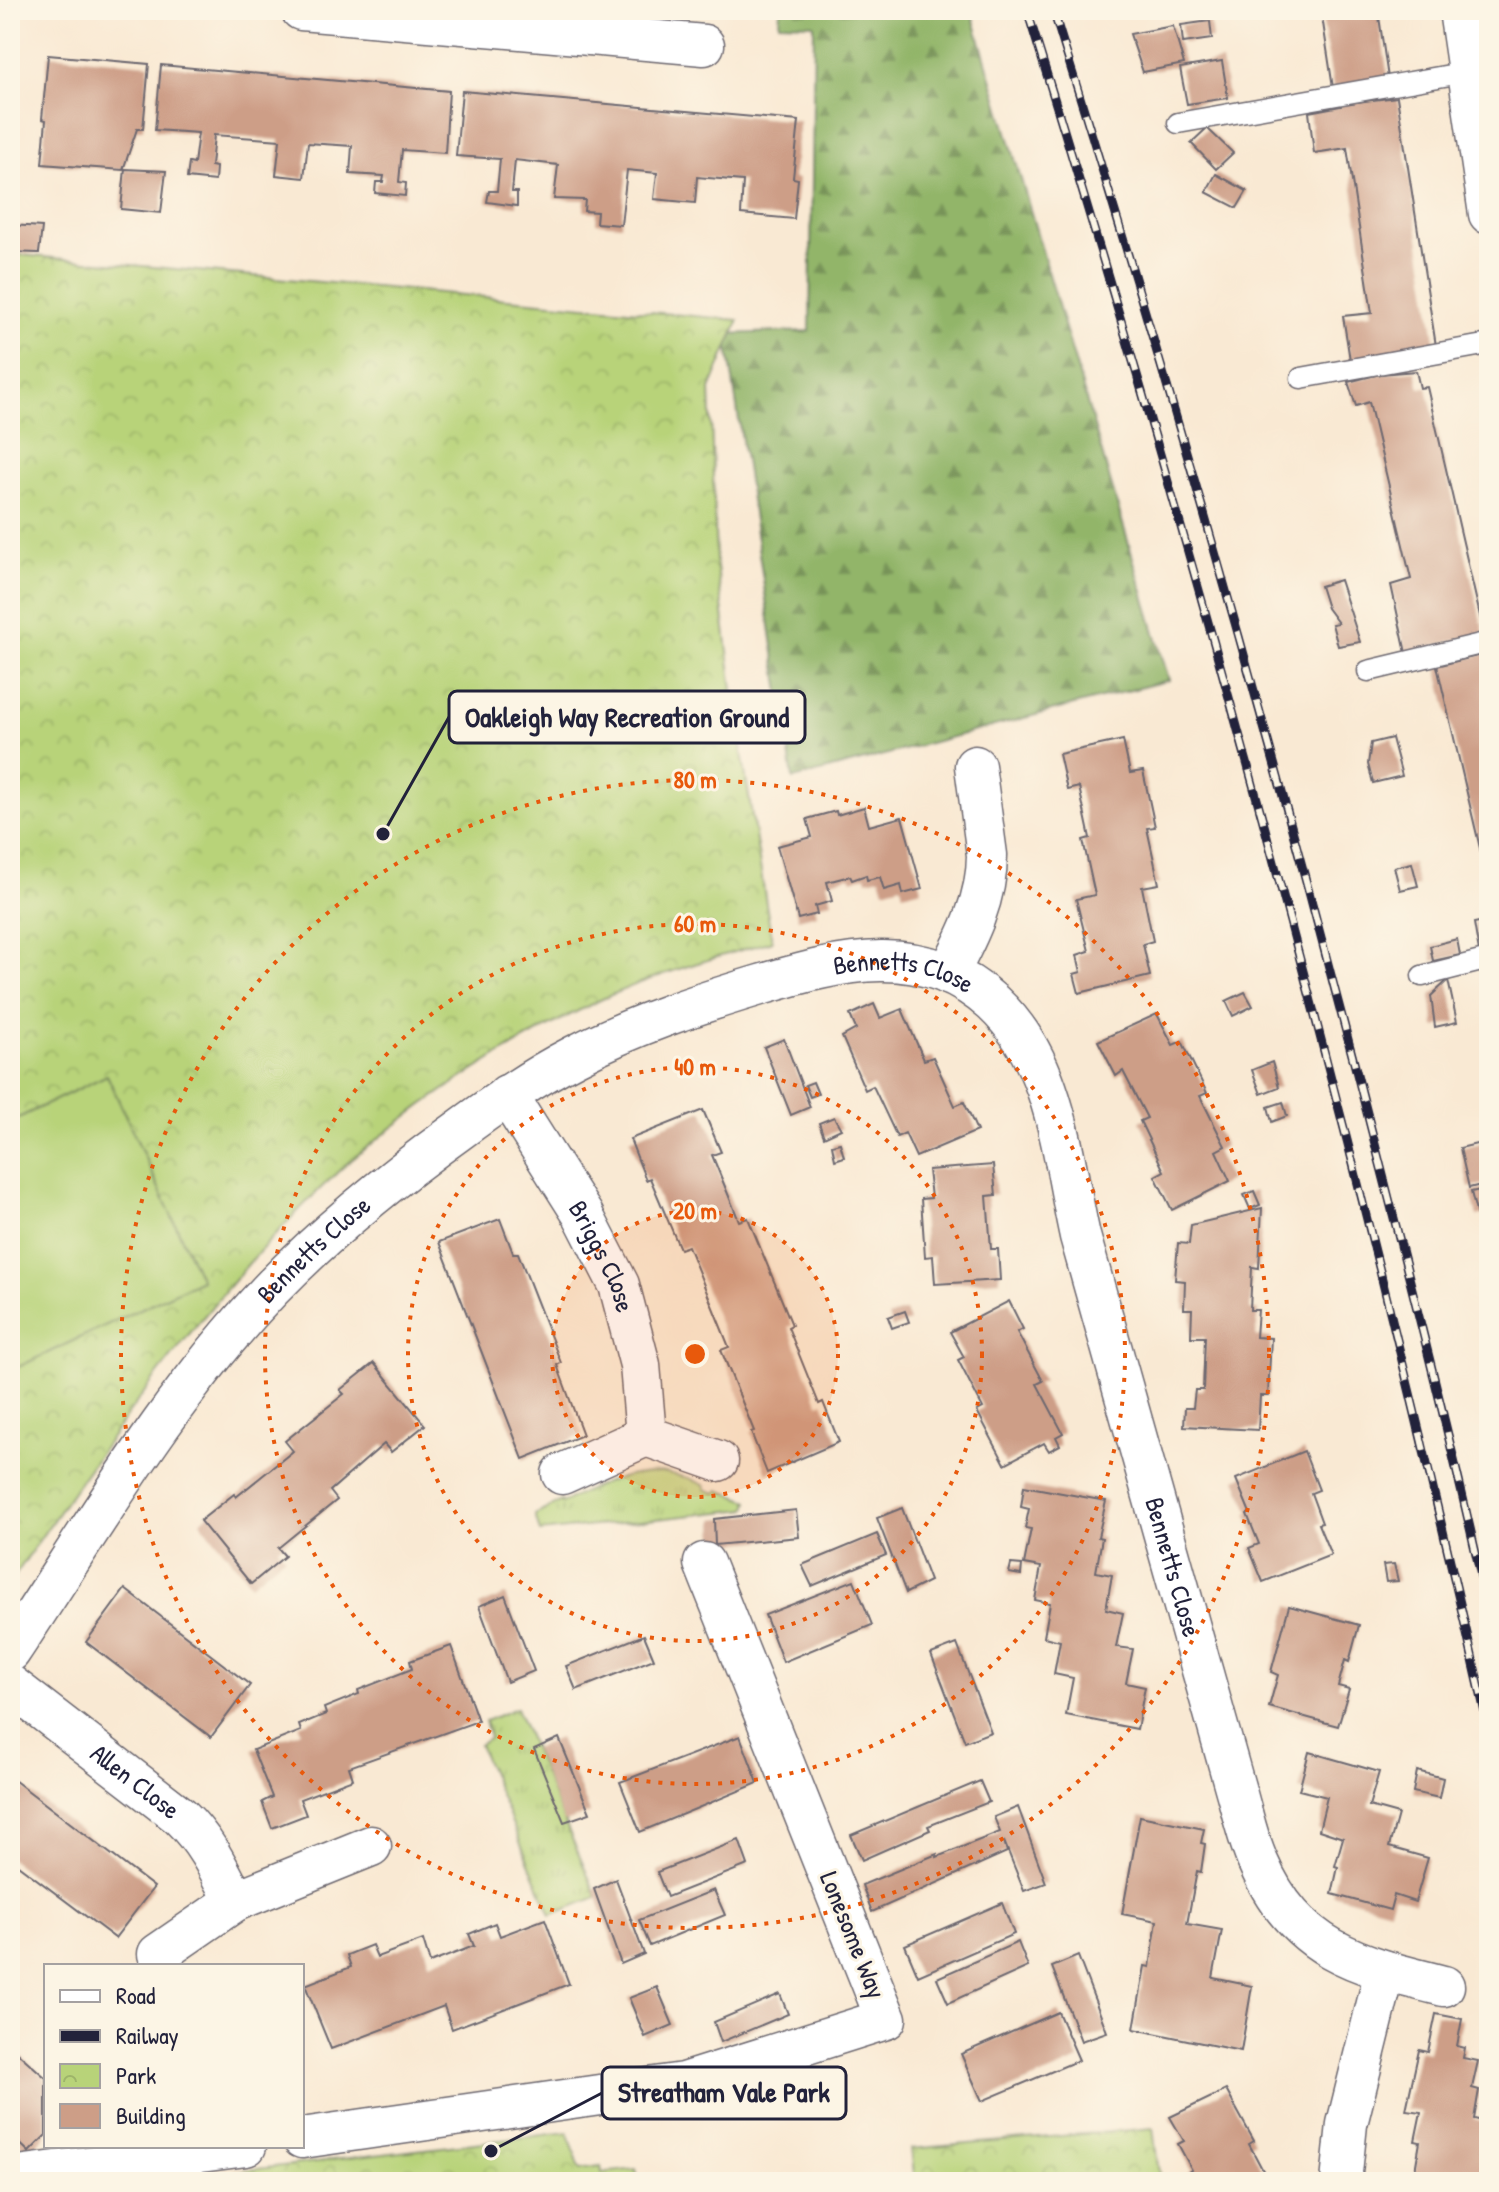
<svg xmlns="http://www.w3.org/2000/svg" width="1499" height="2192" font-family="'Patrick Hand',sans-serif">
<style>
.grass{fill:url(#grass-tufts);stroke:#6d7a5a;stroke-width:2}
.forest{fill:url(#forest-firs);stroke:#5a6c52;stroke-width:2}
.park{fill:url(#park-crowns);stroke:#6d7a5a;stroke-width:2}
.pitch{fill:#b8d379;stroke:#6d7a5a;stroke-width:2}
.building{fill:#cd9e87}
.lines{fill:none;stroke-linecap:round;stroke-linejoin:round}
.service-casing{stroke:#6d6870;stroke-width:23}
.minor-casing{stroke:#6d6870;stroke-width:43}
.service{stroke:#fff;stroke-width:20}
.minor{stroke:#fff;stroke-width:40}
.rail-casing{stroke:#22223b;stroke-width:9}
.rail{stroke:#fcf5e5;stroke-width:6;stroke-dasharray:18;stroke-linecap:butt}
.ring{fill:none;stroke:#e8590c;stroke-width:4;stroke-dasharray:4 8}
.labels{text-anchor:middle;stroke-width:6;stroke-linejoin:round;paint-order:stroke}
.street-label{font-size:26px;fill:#22223b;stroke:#fcf5e5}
.centre{fill:#e8590c;stroke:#fcf5e5;stroke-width:4}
.ring-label{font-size:24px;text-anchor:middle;font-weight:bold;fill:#e8590c;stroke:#fcf5e5;stroke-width:6;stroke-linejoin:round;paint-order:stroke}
.leader{fill:none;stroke:#22223b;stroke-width:3}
.callout-dot{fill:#22223b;stroke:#fcf5e5;stroke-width:3}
.callout{fill:#fcf5e5;stroke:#22223b;stroke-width:3}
.callout-label{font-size:28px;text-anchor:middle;font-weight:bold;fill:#22223b}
</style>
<defs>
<pattern id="grass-tufts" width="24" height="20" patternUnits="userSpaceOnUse" patternTransform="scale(2)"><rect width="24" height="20" fill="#b8d379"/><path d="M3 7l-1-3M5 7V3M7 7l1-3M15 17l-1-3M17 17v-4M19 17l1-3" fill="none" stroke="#9eb56a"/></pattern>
<pattern id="forest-firs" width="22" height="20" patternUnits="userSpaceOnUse" patternTransform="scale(2)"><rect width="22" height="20" fill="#92b569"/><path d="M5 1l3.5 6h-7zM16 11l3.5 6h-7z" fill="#779358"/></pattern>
<pattern id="park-crowns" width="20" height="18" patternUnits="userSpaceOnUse" patternTransform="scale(2)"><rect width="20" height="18" fill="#b8d379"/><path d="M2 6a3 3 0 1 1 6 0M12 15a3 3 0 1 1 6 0" fill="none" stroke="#9eb56a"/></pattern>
</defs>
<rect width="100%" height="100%" fill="#fcf5e5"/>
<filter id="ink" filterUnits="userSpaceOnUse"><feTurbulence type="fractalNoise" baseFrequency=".0125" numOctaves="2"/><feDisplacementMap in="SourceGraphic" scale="16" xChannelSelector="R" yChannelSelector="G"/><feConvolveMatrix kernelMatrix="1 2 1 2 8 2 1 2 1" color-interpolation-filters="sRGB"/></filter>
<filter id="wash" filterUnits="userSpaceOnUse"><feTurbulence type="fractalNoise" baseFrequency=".006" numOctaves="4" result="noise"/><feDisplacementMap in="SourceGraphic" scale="32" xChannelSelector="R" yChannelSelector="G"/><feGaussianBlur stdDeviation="1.8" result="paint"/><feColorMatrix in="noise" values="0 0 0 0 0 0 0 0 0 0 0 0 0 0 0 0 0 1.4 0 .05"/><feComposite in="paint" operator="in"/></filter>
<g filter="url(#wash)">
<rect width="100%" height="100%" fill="#f9e9d3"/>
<g class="grass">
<path d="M661,1472L689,1478L706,1486L705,1489L716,1493L719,1490L749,1501L747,1509L540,1532L535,1515L561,1501L562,1503C600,1484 618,1474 661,1472Z"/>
<path d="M516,1708L597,1897L551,1915L479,1745L490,1738L485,1721Z"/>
</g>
<path class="forest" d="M780,10H971L1169,680L793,779L726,334L810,331L814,24L779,23Z"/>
<g class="park">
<path d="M10,254L739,320L710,389L716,560L738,728L772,941C714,958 655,974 600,1000C525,1036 455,1079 389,1130C374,1143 357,1154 342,1168C211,1289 110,1436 10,1583Z"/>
<path d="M1153,2128L1160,2182H915L911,2149Z"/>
<path d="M568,2132L580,2169L601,2166L602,2173L636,2169L639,2182H149Z"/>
</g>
<path class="pitch" d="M107,1075L201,1280L10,1371V1122Z"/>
<g id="blocks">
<g class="building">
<path d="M1321,10H1378L1388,78L1333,88Z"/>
<path d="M1210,21L1212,39L1183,43L1181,25Z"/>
<path d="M1173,26L1184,64L1143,72L1130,34Z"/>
<path d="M48,55L149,64L143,129H137L123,170L42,164L46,120L42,119Z"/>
<path d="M1222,61L1228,98L1187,104L1180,68Z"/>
<path d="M161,65L449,91L445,153L402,150L399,182L406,183L405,196L375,193L376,182H383L384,176L350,174L352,146L308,143L304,178L276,175L280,140L214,135L211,166L216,167L215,181L187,178L189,163L194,164L198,133L155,130Z"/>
<path d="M462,91L799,121L793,178L798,179L794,219L741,214L743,181L697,177L695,203L654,199L657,173L627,170L621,225L596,223L597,212L584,211L585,200L554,199L558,165L515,160L512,192H517V206L487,202L489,191H497L500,159L456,156Z"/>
<path d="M1397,97L1436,346L1350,360L1343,316L1372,313L1347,148L1314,153L1309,112L1341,106V104Z"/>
<path d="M1207,128L1233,153L1216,169L1191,143Z"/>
<path d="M125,169L166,171L161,213L121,209Z"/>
<path d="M1216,174L1247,191L1237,208L1206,192Z"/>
<path d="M10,225L42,227L39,253L10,252Z"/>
<path d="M1416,371L1420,388L1427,387L1484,633L1406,653L1391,585L1411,579L1369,402L1356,406L1348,382L1380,374Z"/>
<path d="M1340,580L1360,642L1338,646L1332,624L1338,623L1327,608L1320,586Z"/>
<path d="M1489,653V882H1488L1437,666Z"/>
<path d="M1392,738L1402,776L1373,783L1368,764L1371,743Z"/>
<path d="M1123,740L1130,773L1143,771L1155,827L1147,828L1159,884L1142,887L1153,941L1143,944L1150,976L1079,993L1074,974L1081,972L1077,955L1089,951L1076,899L1095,895L1083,840L1090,838L1079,787L1067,790L1059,754Z"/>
<path d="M864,807L869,826L902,817L922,889L903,894L901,885L884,890L880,877L867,880L866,875L852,880L850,876L827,882L832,901L815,906L817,914L798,919L777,846L812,837L807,819L836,811L837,815Z"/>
<path d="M1412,863L1418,886L1400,890L1394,867Z"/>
<path d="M1489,920V949L1479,952L1474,923Z"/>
<path d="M1457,939L1460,955L1433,961L1430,946Z"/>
<path d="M1448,980L1457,1022L1435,1027L1431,996Z"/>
<path d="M1245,992L1253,1006L1233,1016L1226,1001Z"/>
<path d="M874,1004L880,1018L902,1009L924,1060L933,1057L955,1106L964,1102L977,1131L916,1157L905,1133L897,1137L873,1086L865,1090L842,1037L856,1029L850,1015Z"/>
<path d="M1157,1014L1173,1045L1182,1041L1207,1093L1200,1096L1225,1146L1216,1151L1230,1181L1172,1210L1155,1176L1164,1171L1140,1121L1147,1118L1123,1071L1116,1076L1098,1041Z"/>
<path d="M784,1039L810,1107L791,1115L764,1047Z"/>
<path d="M1272,1062L1279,1087L1261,1094L1252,1070Z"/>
<path d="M813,1082L818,1094L810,1097L805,1085Z"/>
<path d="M1283,1102L1287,1116L1272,1122L1268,1107Z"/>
<path d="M703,1110L721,1152L712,1155L739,1221L748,1218L792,1325L788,1327L819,1404L823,1402L839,1442L767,1473L751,1432L754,1431L721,1350L729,1347L688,1246L680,1249L650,1178L646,1180L630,1139Z"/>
<path d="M834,1117L841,1129L824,1137L819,1123Z"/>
<path d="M1489,1141V1183L1469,1188L1460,1148Z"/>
<path d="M840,1143L844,1157L835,1160L832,1145Z"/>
<path d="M993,1165L996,1195L987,1196L991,1249H998L1000,1280L935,1284L933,1256L925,1257L921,1199L931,1198L928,1170Z"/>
<path d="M1489,1188V1213L1477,1216L1471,1192Z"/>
<path d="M1254,1191L1260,1205L1250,1209L1244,1195Z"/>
<path d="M1262,1208L1259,1268L1252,1267L1250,1310H1258L1256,1337L1271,1338L1268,1396H1260L1258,1430L1184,1426L1185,1408H1193L1195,1390H1203L1205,1337H1191L1192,1309H1184L1185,1281L1175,1280L1178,1243L1189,1244L1191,1225Z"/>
<path d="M500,1219L513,1253H518L561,1363L557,1365L583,1435L523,1459L439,1242Z"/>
<path d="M1009,1301L1023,1329L1017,1332L1043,1381L1037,1384L1063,1433L1056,1437L1060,1445L1049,1451L1044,1443L1005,1464L977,1411L983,1408L958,1360L964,1357L950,1332Z"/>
<path d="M905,1311L909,1322L892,1328L888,1317Z"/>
<path d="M374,1363L425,1425L391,1452L384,1444L330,1491L337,1500L278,1548L285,1556L251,1584L200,1521L234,1494L236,1497L293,1451L285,1441L344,1394L340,1390Z"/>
<path d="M1304,1451L1319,1490L1311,1493L1322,1523L1318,1524L1331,1555L1263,1582L1249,1548L1259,1544L1247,1514L1250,1513L1236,1479Z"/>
<path d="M1024,1486L1106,1501L1098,1537L1102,1538L1096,1572L1112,1575L1106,1609L1123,1613L1116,1647L1133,1649L1126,1683L1145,1687L1137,1729L1066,1715L1073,1678L1054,1674L1060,1641L1044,1637L1050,1603L1035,1600L1041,1567L1024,1564L1031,1529L1025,1528L1029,1509L1021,1507Z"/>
<path d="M902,1508L930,1581L906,1593L877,1518Z"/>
<path d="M796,1510L799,1537L715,1545L714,1519Z"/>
<path d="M877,1534L886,1555L812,1586L802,1565Z"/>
<path d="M1011,1564L1022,1565L1021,1575L1009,1573Z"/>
<path d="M1394,1564L1398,1581L1386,1582L1383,1565Z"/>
<path d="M854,1580L872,1625L783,1662L765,1615Z"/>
<path d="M125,1589L250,1685L211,1737L86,1642Z"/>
<path d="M505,1595L534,1671L507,1682L479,1606Z"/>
<path d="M1289,1606L1359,1625L1349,1662L1345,1660L1338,1686L1349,1689L1338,1726L1269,1707L1278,1675L1271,1672Z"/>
<path d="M644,1635L654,1659L576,1690L566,1666Z"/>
<path d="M957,1644L991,1732L965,1742L931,1654Z"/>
<path d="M451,1646L478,1721L349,1767L353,1779L300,1799L306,1815L272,1828L262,1802L272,1797L253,1750L301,1731L299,1725L326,1714L324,1708L359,1694L358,1690L412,1669L410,1661Z"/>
<path d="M740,1736L758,1783L640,1832L620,1782Z"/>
<path d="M559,1738L590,1813L564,1822L534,1749Z"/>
<path d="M1309,1752L1379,1772L1369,1806L1398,1814L1389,1847L1428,1858L1415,1902L1394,1895L1390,1910L1332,1894L1338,1867L1335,1866L1343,1838L1319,1830L1327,1797L1299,1790Z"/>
<path d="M1417,1771L1443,1778L1439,1798L1413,1792Z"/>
<path d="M10,1777L154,1887L115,1938L10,1859Z"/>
<path d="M980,1781L989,1802L928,1826L930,1830L862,1860L851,1835Z"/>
<path d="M1018,1807L1046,1883L1024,1891L1004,1841L1007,1852L872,1912L862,1885L937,1854V1857L1000,1832L994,1817Z"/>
<path d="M1140,1816L1204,1829L1201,1843L1205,1844L1201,1872L1197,1871L1187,1924L1222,1930L1213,1978L1252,1986L1241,2051L1134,2029L1145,1966L1150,1967L1157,1921L1122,1914Z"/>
<path d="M739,1840L748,1865L667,1897L657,1872Z"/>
<path d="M616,1879L644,1954L621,1964L594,1889Z"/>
<path d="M714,1890L725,1915L650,1946L639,1920Z"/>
<path d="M1002,1903L1014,1934L918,1976L905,1945Z"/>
<path d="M545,1919L569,1984L452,2029L444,2006L331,2049L305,1985L351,1967L347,1955L372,1945L377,1957L423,1940L430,1963L474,1946L469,1934L495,1923L500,1936Z"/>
<path d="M1018,1942L1028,1967L948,2003L937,1978Z"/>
<path d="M1078,1956L1107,2032L1081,2041L1052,1967Z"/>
<path d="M657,1987L673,2025L645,2037L629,1998Z"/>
<path d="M780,1994L788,2014L721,2042L714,2022Z"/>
<path d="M1058,2012L1079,2060L982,2101L961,2054Z"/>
<path d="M1436,2014L1462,2019L1457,2046L1465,2048L1463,2058L1478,2061L1472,2088L1479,2090L1474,2119L1488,2122L1482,2151H1486L1481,2182H1413L1420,2142L1415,2141L1421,2112L1406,2110L1419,2050L1428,2052Z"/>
<path d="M10,2046L46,2078V2135L29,2152L10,2134Z"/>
<path d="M1226,2090L1254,2141L1249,2144L1269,2182H1193L1188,2172L1192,2170L1178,2144L1184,2141L1170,2117Z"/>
</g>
</g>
</g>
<g filter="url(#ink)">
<use href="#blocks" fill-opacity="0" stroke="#6d6870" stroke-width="2"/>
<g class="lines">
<defs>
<g id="service">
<path d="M1461,23L1489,18"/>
<path d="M1178,123L1467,72"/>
<path d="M1301,378L1489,344"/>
<path d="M1368,671L1489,642"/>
<path d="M1422,976L1489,959"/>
</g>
<g id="minor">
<path d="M301,10L704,45"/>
<path d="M1459,10L1489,214"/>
<path d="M948,974C968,936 987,899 987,855L975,766"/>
<path id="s1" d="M507,1095L583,1215L619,1285L640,1365L646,1436L718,1461"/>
<path d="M562,1474L646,1436"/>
<path id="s2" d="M10,1652C92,1529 168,1397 270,1290C327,1231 391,1179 458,1131C495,1104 533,1077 574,1056C633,1025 697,1004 760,985C841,961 923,939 993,1003C1057,1062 1062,1156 1080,1236L1236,1791C1243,1815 1248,1840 1258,1862C1296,1951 1359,1965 1444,1986"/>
<path id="s3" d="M10,1685L180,1816C206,1841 219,1869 235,1901L371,1846"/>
<path d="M158,1954L235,1901"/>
<path d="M302,2138L683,2083L886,2019L704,1563"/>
<path d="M10,2177L246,2146"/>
<path d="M1341,2182L1347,2124L1385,1971"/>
</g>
</defs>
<use href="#service" class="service-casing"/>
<use href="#minor" class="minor-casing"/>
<use href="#service" class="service"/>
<use href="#minor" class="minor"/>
<defs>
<g id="rail">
<path d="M1027,10C1203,577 1358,1150 1489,1730"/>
<path d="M1053,10C1167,374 1271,740 1366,1109C1409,1276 1452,1444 1489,1612"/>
</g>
</defs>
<use href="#rail" class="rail-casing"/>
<use href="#rail" class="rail"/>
</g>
</g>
<circle cx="695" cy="1354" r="143" fill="#e8590c" fill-opacity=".12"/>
<g class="ring">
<circle cx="695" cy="1354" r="143"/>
<circle cx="695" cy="1354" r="287"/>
<circle cx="695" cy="1354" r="430"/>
<circle cx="695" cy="1354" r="574"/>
</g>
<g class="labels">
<g class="street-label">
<text dy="9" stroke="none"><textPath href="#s2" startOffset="1178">Bennetts Close</textPath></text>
<text dy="9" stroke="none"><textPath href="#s2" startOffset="506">Bennetts Close</textPath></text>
<text dy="9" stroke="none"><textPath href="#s1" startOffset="188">Briggs Close</textPath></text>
<text dy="9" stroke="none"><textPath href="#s2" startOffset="1874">Bennetts Close</textPath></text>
<text dy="9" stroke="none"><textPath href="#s3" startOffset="158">Allen Close</textPath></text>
<text transform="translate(853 1935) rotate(68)" y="9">Lonesome Way</text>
</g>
</g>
<circle cx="695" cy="1354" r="12" class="centre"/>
<g class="ring-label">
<text x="695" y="788">80 m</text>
<text x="695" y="932">60 m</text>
<text x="695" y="1075">40 m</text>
<text x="695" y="1219">20 m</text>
</g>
<path class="leader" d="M383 834L449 717M491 2151L602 2093"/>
<g class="callout-dot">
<circle cx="383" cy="834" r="8"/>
<circle cx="491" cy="2151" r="8"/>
</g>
<g class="callout">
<rect x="449" y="691" width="356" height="52" rx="8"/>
<rect x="602" y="2067" width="244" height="52" rx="8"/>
</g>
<g class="callout-label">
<text x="627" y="727">Oakleigh Way Recreation Ground</text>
<text x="724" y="2102">Streatham Vale Park</text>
</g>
<rect width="1499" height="2192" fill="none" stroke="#fcf5e5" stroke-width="40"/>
<rect x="44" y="1964" width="260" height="184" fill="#fcf5e5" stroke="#a5a1a1" stroke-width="2"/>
<rect x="60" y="1990" width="40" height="12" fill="#ffffff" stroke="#a5a1a1" stroke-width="2"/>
<text x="116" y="2004" font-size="24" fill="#22223b">Road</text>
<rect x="60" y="2030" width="40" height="12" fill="#22223b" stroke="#a5a1a1" stroke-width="2"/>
<text x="116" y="2044" font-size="24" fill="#22223b">Railway</text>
<rect x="60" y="2064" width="40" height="24" fill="url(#park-crowns)" stroke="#a5a1a1" stroke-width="2"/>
<text x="116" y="2084" font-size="24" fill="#22223b">Park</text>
<rect x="60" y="2104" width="40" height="24" fill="#cd9e87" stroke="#a5a1a1" stroke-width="2"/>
<text x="116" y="2124" font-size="24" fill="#22223b">Building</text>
</svg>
